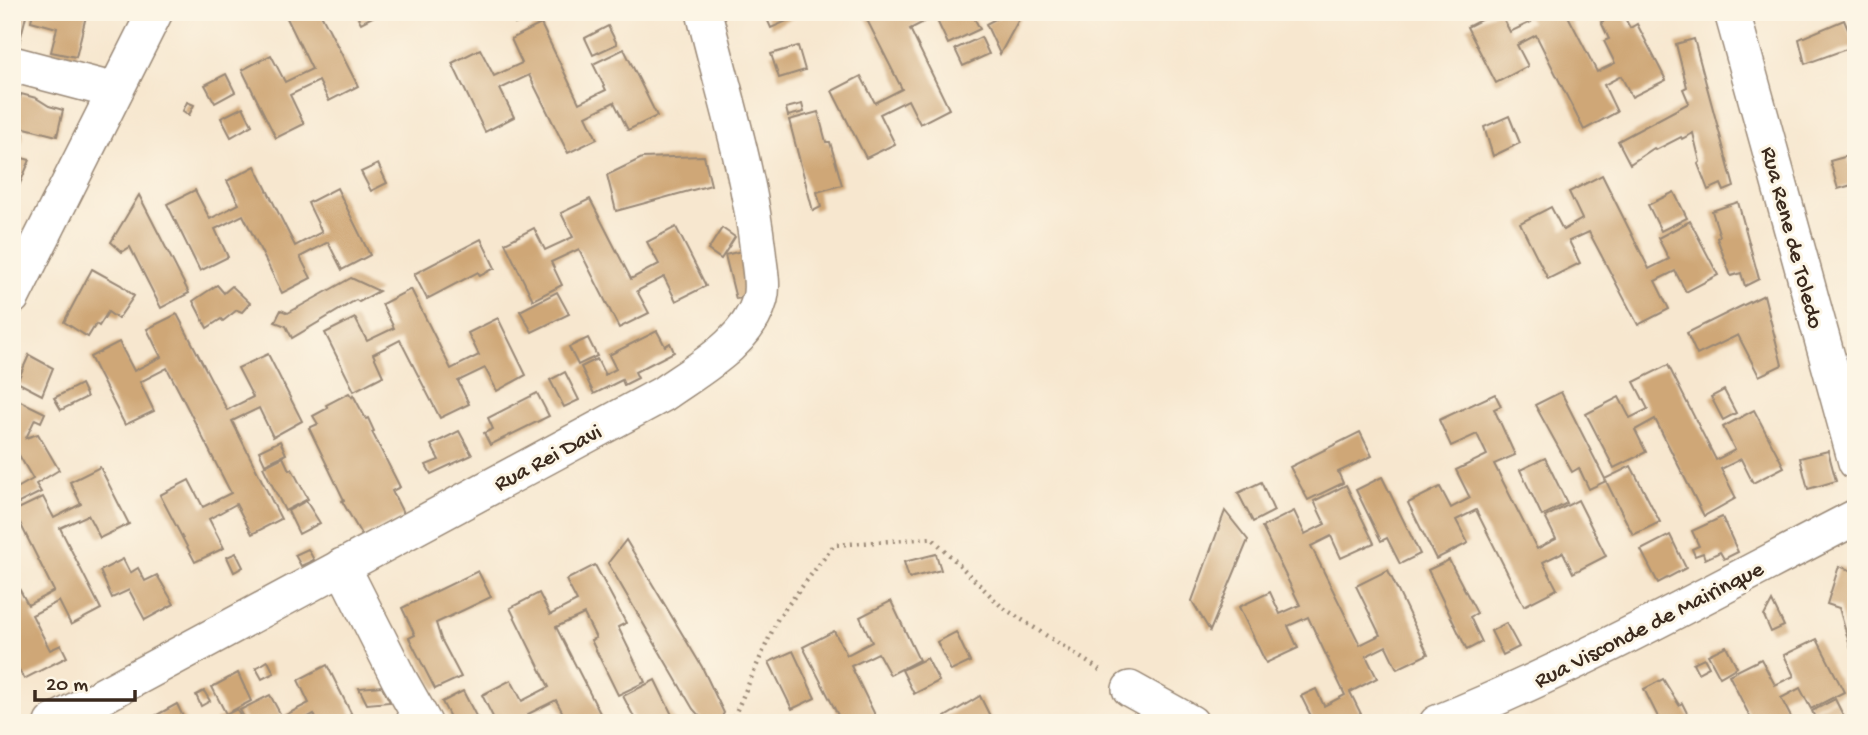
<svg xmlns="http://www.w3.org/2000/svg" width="1868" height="735" font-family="'Gochi Hand',sans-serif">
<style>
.building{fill:#cfa777}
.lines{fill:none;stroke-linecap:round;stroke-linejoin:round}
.minor-casing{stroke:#998876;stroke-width:38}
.path{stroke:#998876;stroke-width:4.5;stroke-dasharray:2 5;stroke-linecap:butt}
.minor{stroke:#fff;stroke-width:35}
.labels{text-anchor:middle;stroke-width:6;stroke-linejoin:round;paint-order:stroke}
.street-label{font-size:23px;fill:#3b2a1e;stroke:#fcf5e5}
</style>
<rect width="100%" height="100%" fill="#fcf5e5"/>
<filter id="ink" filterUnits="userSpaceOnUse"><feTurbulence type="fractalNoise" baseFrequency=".0143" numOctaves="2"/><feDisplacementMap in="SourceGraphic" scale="14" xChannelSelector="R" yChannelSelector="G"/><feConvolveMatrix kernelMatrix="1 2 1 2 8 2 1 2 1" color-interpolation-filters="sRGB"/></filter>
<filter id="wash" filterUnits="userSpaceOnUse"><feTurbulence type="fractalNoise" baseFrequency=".00686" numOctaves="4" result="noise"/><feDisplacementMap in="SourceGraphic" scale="28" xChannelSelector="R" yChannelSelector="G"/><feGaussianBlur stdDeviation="1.57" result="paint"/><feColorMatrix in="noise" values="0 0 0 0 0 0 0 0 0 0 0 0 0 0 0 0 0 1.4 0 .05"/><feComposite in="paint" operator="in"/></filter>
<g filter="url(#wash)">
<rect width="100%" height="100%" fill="#f7e7cf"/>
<g id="blocks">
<g class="building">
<path d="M12,12H27L19,44L12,42Z"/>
<path d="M33,12H87L76,57L51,52L57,28L31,21Z"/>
<path d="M284,12H320L358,86L329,101L319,81L290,95L304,124L276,138L242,70L271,55L285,82L312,69Z"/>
<path d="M355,12H382L361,23Z"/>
<path d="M466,12H484L470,19Z"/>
<path d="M510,12H538L515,24Z"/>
<path d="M764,12H807L771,28Z"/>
<path d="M863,12H901L903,17L912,12H971L980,29L948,44L935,16L910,29L949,109L920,124L908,100L880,114L895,144L866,158L832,91L861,76L875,103L902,89Z"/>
<path d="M999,12H1023L1000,54L986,24L1001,16Z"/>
<path d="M1496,12H1500L1510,32L1531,22L1525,12H1566L1597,72L1615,63L1604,41L1609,39L1601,22L1622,12L1630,28L1637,24L1666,80L1632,97L1621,76L1604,85L1617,112L1584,130L1536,35L1517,45L1528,66L1496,83L1467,27Z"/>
<path d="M1673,12H1686L1688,16L1675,20Z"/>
<path d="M1844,20L1855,46L1805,64L1799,39Z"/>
<path d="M541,24L579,103L606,90L593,64L624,49L657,116L628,130L614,102L586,116L597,139L568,153L529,75L500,89L514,117L485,132L452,63L480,49L494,76L522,63L511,39Z"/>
<path d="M608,26L617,44L593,55L585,38Z"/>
<path d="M981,37L989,54L963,66L955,49Z"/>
<path d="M1694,39L1734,187L1724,191L1721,184L1708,190L1698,164L1700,162L1693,133L1682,139L1681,137L1656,150L1654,148L1630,164L1618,141L1689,103L1683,89L1687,87L1676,44Z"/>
<path d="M798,46L805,70L779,78L771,54Z"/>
<path d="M226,74L235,92L215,103L205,85Z"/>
<path d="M21,94L36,98L49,106L63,110L57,136L13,125Z"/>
<path d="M187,102L194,105L189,115L183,111Z"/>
<path d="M802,104L804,112L788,116L786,108Z"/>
<path d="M243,107L252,125L231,137L221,118Z"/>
<path d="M818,112L826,142H830L842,185L817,192L821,207L813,211L789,120Z"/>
<path d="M1509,116L1520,143L1493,156L1484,127Z"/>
<path d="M12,131L24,134L18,157L30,160L12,202Z"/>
<path d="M704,156L711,185L616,211L607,175L642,158Z"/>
<path d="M1848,156L1855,184L1838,189L1830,161Z"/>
<path d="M378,164L387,183L371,191L361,172Z"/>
<path d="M255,166L295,246L322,232L308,203L337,188L370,255L342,270L328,242L300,257L311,278L282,293L243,215L215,229L228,257L200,271L167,204L195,190L210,219L239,204L227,181Z"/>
<path d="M1602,175L1649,269L1669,259L1658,238L1690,221L1718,275L1686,292L1675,271L1655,281L1669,309L1638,325L1589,232L1569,241L1580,263L1548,279L1520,223L1551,207L1563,230L1582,219L1569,192Z"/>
<path d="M1674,192L1687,218L1661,231L1648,205Z"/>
<path d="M139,195L189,293L161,308L130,247L122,252L111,242Z"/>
<path d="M590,199L631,279L659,264L647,242L676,227L706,286L676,301L664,277L637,291L649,313L619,328L579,249L551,262L562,285L533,300L505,243L534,228L545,250L573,237L561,213Z"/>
<path d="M1738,202L1759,279L1745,286L1741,273L1731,276L1717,238L1720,236L1712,211Z"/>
<path d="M722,228L735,237L721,259L708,250Z"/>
<path d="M481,239L495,268L480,276L478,272L427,299L414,274Z"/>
<path d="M754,248L757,296L736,299L725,255Z"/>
<path d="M92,269L121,285L134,296L118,319L108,312L99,326L96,324L88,337L64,322Z"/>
<path d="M351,278L379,291L359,302L356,300L292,338L286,326L275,322L281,310L288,313Z"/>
<path d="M217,285L224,293L232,286L250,303L242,312L237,310L223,321L221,319L207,328L193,301Z"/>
<path d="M411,289L451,369L479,355L468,333L498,318L526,375L497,391L485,368L458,381L469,404L440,418L400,340L373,354L383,376L354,391L325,333L355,318L367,341L394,328L382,304Z"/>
<path d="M557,292L569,314L532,332L520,311Z"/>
<path d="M1764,295L1782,365L1759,376L1738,335L1697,355L1687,333Z"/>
<path d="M177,314L227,410L253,397L238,368L268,354L302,421L273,437L259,408L232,421L281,519L252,534L236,504L209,519L224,548L195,562L160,495L189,480L203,507L231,493L182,397L167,368L140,382L154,411L125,425L90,357L119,342L134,371L161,357L147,329Z"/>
<path d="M657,331L665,346L670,343L674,352L635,372L638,378L624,385L622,380L594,394L581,367L597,359L605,375L616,369L609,355Z"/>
<path d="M588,338L597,356L578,365L569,347Z"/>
<path d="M29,355L53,368L42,395L17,382Z"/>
<path d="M1668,365L1716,460L1735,450L1723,427L1754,410L1784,467L1753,483L1741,459L1721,469L1736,498L1704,516L1655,419L1635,430L1646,452L1614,468L1586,414L1619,397L1630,418L1648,409L1634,382Z"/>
<path d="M565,372L579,400L564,407L550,380Z"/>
<path d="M81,384L87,397L61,410L54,398Z"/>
<path d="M1724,390L1736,413L1723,420L1711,397Z"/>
<path d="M1561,392L1605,479L1631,466L1660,522L1633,535L1606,481L1589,489L1579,468L1572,472L1535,405Z"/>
<path d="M349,393L352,397L353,395L366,419L368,418L374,431L372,432L400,487L392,491L404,515L362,536L342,501L344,500L309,428L318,424L313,416L328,408L326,405Z"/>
<path d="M537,393L549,416L490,445L484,433L493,429L488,418Z"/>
<path d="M1495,394L1501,406L1494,409L1515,455L1494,464L1537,549L1556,539L1545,517L1578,500L1606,556L1573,573L1563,552L1543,562L1557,589L1524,606L1476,510L1456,520L1468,543L1436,559L1408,503L1440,487L1451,508L1470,498L1456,470L1487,455L1477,434L1451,446L1439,420Z"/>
<path d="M12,397L45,413L41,422L35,419L26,438L38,434L59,470L36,484L41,492L13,506L12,491L33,479L16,450L12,457Z"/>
<path d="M459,431L472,455L431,474L426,465L439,460L431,445Z"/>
<path d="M1360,432L1372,456L1338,472L1343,483L1308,500L1290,467Z"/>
<path d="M280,441L286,454L265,464L259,451Z"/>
<path d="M1828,451L1836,481L1808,489L1800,458Z"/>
<path d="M283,457L289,470L292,469L308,499L285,511L263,467Z"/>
<path d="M1545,458L1567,503L1542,516L1520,470Z"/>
<path d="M100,467L129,524L100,538L88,515L60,528L101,609L71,625L59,601L32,615L50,650L61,645L67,657L24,679L12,657L14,654L12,650V583L15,581L28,605L54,591L14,511L43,497L54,518L81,504L70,482Z"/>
<path d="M1382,477L1420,554L1400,564L1387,538L1381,541L1356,490Z"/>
<path d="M1261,482L1274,511L1253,522L1238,493Z"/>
<path d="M1346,485L1374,543L1341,558L1331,536L1311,546L1360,645L1380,635L1356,586L1388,570L1428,654L1397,669L1386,646L1366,656L1377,678L1350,692L1362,716L1340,721L1313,720L1301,696L1316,689L1324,706L1345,695L1308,617L1288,626L1298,648L1266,663L1239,607L1270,592L1280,614L1300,605L1262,527L1294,511L1305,534L1325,524L1314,501Z"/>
<path d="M306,501L320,523L299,534L288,511Z"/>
<path d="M1225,511L1248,540L1210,631L1192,601Z"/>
<path d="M1722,517L1738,552L1724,559L1720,552L1705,559L1703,553L1695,556L1692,549L1699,546L1692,531Z"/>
<path d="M1670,535L1686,568L1658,583L1641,550Z"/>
<path d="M626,540L702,667L724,713L718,723H700L702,719L693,709L608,563Z"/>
<path d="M308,549L314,560L301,566L295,555Z"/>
<path d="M236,553L243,567L234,572L227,557Z"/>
<path d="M936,554L941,570L909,578L904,562Z"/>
<path d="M123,559L130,573L138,568L145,581L157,575L174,604L145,620L129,590L112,598L100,571Z"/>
<path d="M1449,560L1477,613L1470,617L1482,642L1467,650L1428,570Z"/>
<path d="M595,565L626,623L618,627L645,682L618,695L591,640L596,638L584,614L556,627L605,723H568L556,700L528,714L532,723H496L482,695L511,680L522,701L549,687L510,608L539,593L550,615L577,601L566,580Z"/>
<path d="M1839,566L1855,572L1851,583L1856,588V667L1839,608L1827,604Z"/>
<path d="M478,571L491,597L436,623L441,639L461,677L435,689L409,638L415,635L402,608Z"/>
<path d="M891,601L919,660L890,675L878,653L851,666L879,723H842L803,647L834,631L847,655L872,642L860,617Z"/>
<path d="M1772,601L1784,626L1771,632L1764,616Z"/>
<path d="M1506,623L1519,647L1503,655L1491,631Z"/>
<path d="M956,632L970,662L951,671L937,642Z"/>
<path d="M1817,639L1844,692L1811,709L1800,688L1781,698L1794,723H1753L1729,675L1761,659L1775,685L1794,676L1784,655Z"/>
<path d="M1726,646L1737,667L1720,677L1708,655Z"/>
<path d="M793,651L815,698L792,709L769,662Z"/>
<path d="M927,658L939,681L914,694L902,670Z"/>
<path d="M1704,658L1709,667L1698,673L1693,663Z"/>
<path d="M268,661L274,673L262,679L256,668Z"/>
<path d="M327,665L356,723H318L314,714L297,723H247L240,710L270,695L282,717L309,703L298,680Z"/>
<path d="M238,673L251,701L226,714L212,687Z"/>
<path d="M1663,679L1679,705L1682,703L1692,723H1661L1644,689Z"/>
<path d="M655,680L676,723H629L635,719L623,696Z"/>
<path d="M382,686L390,702L367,704L359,688Z"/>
<path d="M204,691L210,701L201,706L196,695Z"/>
<path d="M463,691L477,718L468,723H453L442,702Z"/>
<path d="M980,696L992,720L988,723H935Z"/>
<path d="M1835,699L1847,723H1817L1812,711Z"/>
<path d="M177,704L186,723H159L155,716Z"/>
<path d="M237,709L244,723H217L216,720Z"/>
</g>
</g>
</g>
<g filter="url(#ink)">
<use href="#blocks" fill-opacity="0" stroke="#998876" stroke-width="2"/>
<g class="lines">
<defs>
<g id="minor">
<path d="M1732,12L1856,462"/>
<path d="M12,64L115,91"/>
<path d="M12,297L155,12"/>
<path d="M342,566L399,679L424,723"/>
<path d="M1130,689L1191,723"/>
<path d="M52,723L663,394C698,369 748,343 760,299C764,284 759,266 758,251C749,171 723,91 704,12"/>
<path d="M1437,723C1581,665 1718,588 1856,517"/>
</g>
</defs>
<use href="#minor" class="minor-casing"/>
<path class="path" d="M731,723L778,618L834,545L932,538L1002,607L1103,672"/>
<use href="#minor" class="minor"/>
</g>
</g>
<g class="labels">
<g class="street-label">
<text transform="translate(1794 237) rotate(75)" y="8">Rua Rene de Toledo</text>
<text transform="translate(547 456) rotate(-28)" y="8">Rua Rei Davi</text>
<text transform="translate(1648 623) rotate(-27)" y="8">Rua Visconde de Mairinque</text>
</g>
</g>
<rect width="1868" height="735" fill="none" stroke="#fcf5e5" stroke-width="42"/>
<path d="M35 690v10h100v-10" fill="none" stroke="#3b2a1e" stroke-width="3.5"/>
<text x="46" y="690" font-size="21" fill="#3b2a1e" stroke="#fcf5e5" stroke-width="5" paint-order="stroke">20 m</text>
</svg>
